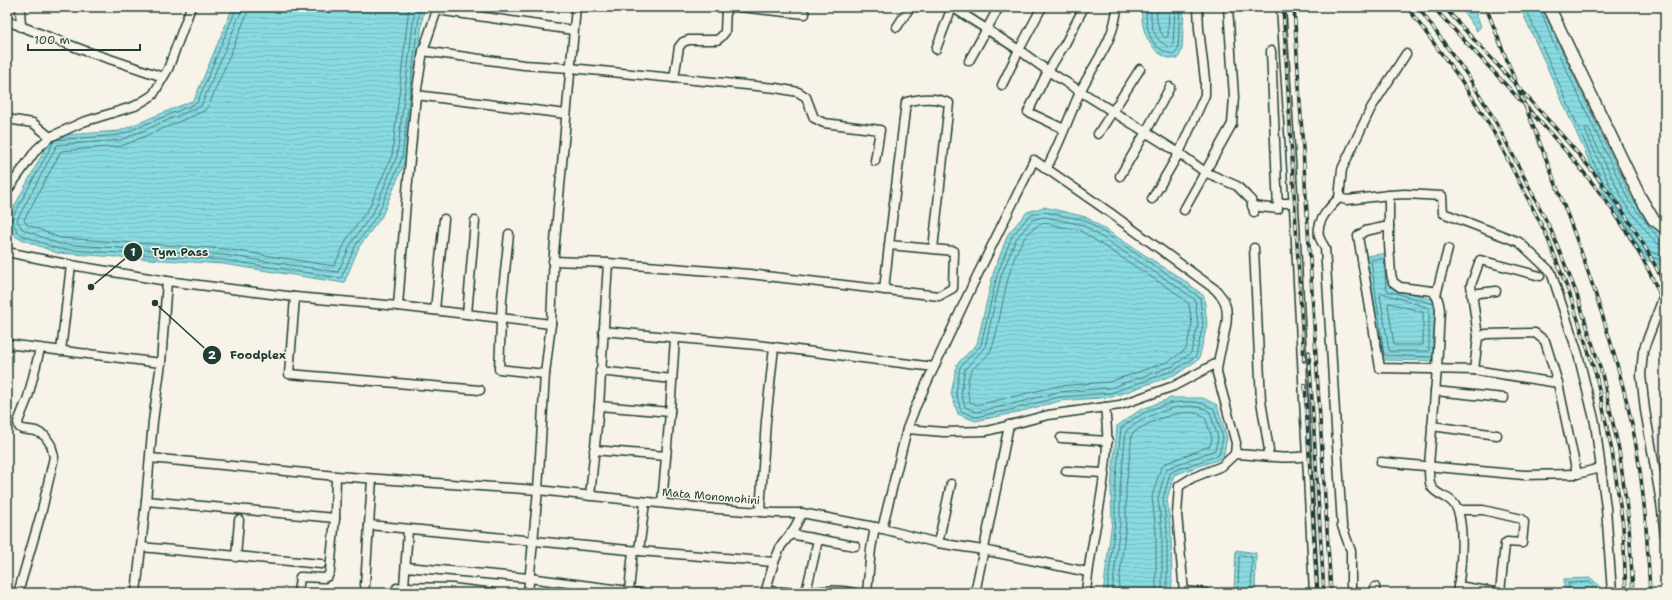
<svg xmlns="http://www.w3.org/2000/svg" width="1672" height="600" font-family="'Shantell Sans',sans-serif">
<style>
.built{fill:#f6e6ea}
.water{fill:url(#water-rules);stroke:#5f9c9c}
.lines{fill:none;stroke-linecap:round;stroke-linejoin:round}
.shore{stroke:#497c7a;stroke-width:1}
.street-casing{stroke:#1f3d34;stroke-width:11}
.secondary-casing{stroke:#1f3d34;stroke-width:14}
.street{stroke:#f7f3e8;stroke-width:8}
.secondary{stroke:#f7f3e8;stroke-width:11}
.rail-casing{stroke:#1f3d34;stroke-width:3.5}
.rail{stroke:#f7f3e8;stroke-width:2;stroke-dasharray:6;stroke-linecap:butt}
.labels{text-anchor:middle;stroke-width:3;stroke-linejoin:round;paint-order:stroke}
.street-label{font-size:11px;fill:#1f3d34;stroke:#f7f3e8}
.leader{fill:none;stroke:#1f3d34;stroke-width:1.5}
.callout-dot{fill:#1f3d34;stroke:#f7f3e8;stroke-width:1.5}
.mark-label{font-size:12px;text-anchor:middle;font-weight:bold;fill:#fff}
.callout-label{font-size:12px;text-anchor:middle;font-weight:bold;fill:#1f3d34;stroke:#f7f3e8;stroke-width:3;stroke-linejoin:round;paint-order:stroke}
</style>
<defs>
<pattern id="water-rules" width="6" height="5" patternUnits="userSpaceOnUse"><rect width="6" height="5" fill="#89dbe2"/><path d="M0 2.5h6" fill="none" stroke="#76bdc2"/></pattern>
</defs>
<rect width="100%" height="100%" fill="#f7f3e8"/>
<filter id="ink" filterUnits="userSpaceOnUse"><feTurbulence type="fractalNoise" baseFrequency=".025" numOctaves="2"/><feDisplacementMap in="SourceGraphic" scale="8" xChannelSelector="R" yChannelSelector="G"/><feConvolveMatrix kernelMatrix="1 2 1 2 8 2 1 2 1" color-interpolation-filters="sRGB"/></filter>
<g filter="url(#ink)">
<path class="built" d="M1665,360V506L1656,445L1660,373Z"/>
<g class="water">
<path d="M233,7H424L406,159L382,216L359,247L344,283L223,264L57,253L16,237L7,220L52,136L119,131L194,100Z"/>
<path d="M1142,7H1184L1182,50L1178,59C1152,60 1139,29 1142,7Z"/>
<path d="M1460,7H1473L1481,26L1477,31Z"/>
<path d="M1520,7H1544L1556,39L1632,199L1665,238V267L1640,258L1603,192Z"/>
<path d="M1044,207L1086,217L1185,281L1204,296L1207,325L1199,359L1177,374L1112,397L1060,401L1015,413L975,421L958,414L951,394L957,364L977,344L993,274L1008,234L1027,212Z"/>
<path d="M1388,253L1390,287L1438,301L1439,361L1381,360L1366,256Z"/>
<path d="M1171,398H1203L1217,405L1227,438L1223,458L1174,475L1167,499L1171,530L1172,582L1171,593H1103L1112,521L1111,487L1117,426L1140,410Z"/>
<path d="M1236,550L1256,553L1255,593L1234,591Z"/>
<path d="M1591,578L1600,587V593H1564V579Z"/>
</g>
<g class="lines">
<g class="shore">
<path d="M242,7L241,12L201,106L121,140L57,145L17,220L22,229L59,244L224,255L338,272L352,242L374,211L397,156L415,7"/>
<path d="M248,7L247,14L209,105L204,111L122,146L61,151L24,220L26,224L60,238L225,249L334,266L347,239L369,208L392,155L409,7"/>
<path d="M1146,7C1145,19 1148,41 1159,48C1163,51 1169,53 1174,55L1178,49L1180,7"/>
<path d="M1151,7C1150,25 1153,41 1171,48L1173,46L1175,7"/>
<path d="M1157,7C1156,18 1157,30 1165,38L1168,36L1169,7"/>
<path d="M1525,7L1606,190L1643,254L1665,262"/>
<path d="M1540,7L1552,40L1629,201L1660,240L1665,242"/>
<path d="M56,140L120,135L197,103L237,7"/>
<path d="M54,141L11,220L19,234L58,249L224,260L341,278L356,245L378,214L402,158L420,7"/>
<path d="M1044,212L1085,220L1182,284L1200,298L1203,325L1196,356L1175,370L1111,393L1059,397L1014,409L976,417L961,411L956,393L960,367L981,345L997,275L1012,236L1029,216Z"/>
<path d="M1045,217L1083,225L1179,288L1195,300L1198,325L1191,353L1173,366L1110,388L1058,392L1013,404L976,412L965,407L961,393L965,369L985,347L1001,276L1016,239L1032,220Z"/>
<path d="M1045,223L1081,231L1176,293L1189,304L1192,324L1186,349L1170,361L1109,382L1058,386L977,405L970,402C967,394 966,378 972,370C978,363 987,358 991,350C1004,319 1006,231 1045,223Z"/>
<path d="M1665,247L1656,243L1625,204L1588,128H1585V130L1611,188L1646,250L1665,257"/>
<path d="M1382,293L1429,308V351H1389L1380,295Z"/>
<path d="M1389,303L1423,312V345H1394L1388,305Z"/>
<path d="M1433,357L1384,355L1371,260L1384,259L1386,287L1388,291L1434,304"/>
<path d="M1107,593L1115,521V488L1121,428C1144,409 1186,391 1214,409L1223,438L1219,455L1173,471L1170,474L1163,499L1167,531V593"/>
<path d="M1112,593L1120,522V488L1126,431C1144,416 1188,396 1210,412L1218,438L1215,450L1168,468L1165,473L1158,498L1162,531V593"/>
<path d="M1118,593L1126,522V488L1132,434C1146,422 1188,404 1205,417L1212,438L1210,446L1164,464L1160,470L1152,497L1156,532V593"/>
<path d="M1238,593L1239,557L1241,555L1252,557L1251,593"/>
<path d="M1568,593L1569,583L1589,582L1596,588V593"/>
</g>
<defs>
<g id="street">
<path d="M20,7L21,27"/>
<path d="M739,7L805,14"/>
<path d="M952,7L1019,50L1048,71L1179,153L1205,172L1237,186L1251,200L1254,212"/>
<path d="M1281,7L1295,224L1314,593"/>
<path d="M437,10L573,30"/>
<path d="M7,21L83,50L163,77"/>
<path d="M897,27L910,7"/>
<path d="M936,49L952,7"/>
<path d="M423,51L524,65L570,68L776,88L798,92L806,97L814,118L824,123L880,130L875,161"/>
<path d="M1406,54L1371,108L1342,169L1339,198L1347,200L1389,195V244L1391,274L1393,282L1400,287L1432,291C1438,296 1439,303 1440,310L1437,369L1429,465C1429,484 1428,489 1445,497C1450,499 1452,501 1455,505C1466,522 1461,573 1457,593"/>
<path d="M969,61L999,7"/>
<path d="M674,78L679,47L683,42L689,40H717L721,37L725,32L726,7"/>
<path d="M1002,85L1019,50L1042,7"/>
<path d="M416,95L566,114"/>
<path d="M7,119L33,123L50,137"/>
<path d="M1064,129L1028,112L1048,71L1065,44L1084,7"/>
<path d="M1098,134L1140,69"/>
<path d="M1046,169C1060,144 1069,116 1081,90C1095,62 1115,39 1117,7"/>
<path d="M1120,176L1147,130L1170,87"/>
<path d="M7,191L36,150L50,137L83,122L135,106L153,95L168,69L191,7"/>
<path d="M1389,195L1405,194L1442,196L1443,213L1519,242L1551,272L1578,354L1595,423L1606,508L1612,593"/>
<path d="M1339,198C1329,208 1316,221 1319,236C1320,240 1323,244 1325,248L1342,526L1351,551V593"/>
<path d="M1152,199L1179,153L1205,95V80L1199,29L1198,7"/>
<path d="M1278,203H1294"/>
<path d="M1252,206L1278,209L1271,51"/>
<path d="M1184,210L1232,124L1234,97L1228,7"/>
<path d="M1389,226L1365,231L1358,236L1380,368L1474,370L1558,383"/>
<path d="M509,234L502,299L499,369L545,374"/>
<path d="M1254,248L1261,401L1269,450L1266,456"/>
<path d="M7,252L71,265L167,281L295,297L398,306L551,324"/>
<path d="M553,261L608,263L599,406L590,496"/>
<path d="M608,263L749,274L939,296L953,288L954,251L889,245L906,102C920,98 936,97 949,103L933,249"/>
<path d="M884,290L889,245"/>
<path d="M1665,293L1643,351L1641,375L1645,410L1661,503L1665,535"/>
<path d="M1471,294L1496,291"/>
<path d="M1436,295L1448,249"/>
<path d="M295,297L289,374L480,390"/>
<path d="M398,306L406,202L416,95L423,51L438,7"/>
<path d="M435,310L444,219"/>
<path d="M467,314L475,221"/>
<path d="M603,331L757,345L934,367"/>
<path d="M1478,337L1471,285L1480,260L1540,276"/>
<path d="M7,344L161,363"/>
<path d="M61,351L71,265"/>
<path d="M1474,370L1478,337L1486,334L1535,333L1545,341L1558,383L1577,474L1601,468"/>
<path d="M600,371L672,379"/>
<path d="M1435,391L1504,398"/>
<path d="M599,406L670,412"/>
<path d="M1432,426L1497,435"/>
<path d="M907,429L944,432L987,431L1048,415L1120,405L1174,386L1217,363"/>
<path d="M1061,438L1108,441"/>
<path d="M594,450L666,456"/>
<path d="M1235,454C1260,455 1283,460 1307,456"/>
<path d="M150,458L336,476L538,490L704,508L775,513H802L875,527L938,543L983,550L1088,572"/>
<path d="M1381,462L1524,475L1577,474"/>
<path d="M1066,471L1104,473"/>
<path d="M372,479L369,525L639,551L774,562"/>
<path d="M146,501L335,518"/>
<path d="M662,503L670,412L675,338"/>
<path d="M1458,510H1483L1522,519L1524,522L1522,543L1507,542L1505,544L1500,592"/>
<path d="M760,512L766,421L774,347"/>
<path d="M882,529L907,429L915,408L973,284L1034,160L1109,212L1216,290C1219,294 1224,299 1225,303C1232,323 1217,352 1217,373L1236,443L1235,454L1222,466L1192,478L1179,486L1177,514L1184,593"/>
<path d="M790,534L855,546"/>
<path d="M938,543L951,484"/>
<path d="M141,547L321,564"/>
<path d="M639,551L645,502"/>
<path d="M236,557L239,520"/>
<path d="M406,567L529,578L621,590"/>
<path d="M365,585L369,525"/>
<path d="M1458,586L1500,593"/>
<path d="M404,587L408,530"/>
<path d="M1375,587V593"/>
<path d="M626,591L639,593"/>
<path d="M629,591L633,551"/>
<path d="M766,591C778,591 790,593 801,593C820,592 836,588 855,593"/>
<path d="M1185,591L1205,593"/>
<path d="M806,592L818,540"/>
<path d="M18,593L42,510L54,457L51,445L45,436L36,431L22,429L19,427L18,422L28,397L40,349"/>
<path d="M136,593L146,501L153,421L161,363L167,281"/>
<path d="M298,593L300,577L324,578L328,576L330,571L335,518L336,476"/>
<path d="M397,593V588L404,587L452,588L493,593"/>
<path d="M528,593L538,490L545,374L551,324L554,253L576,7"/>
<path d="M765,593L774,562L781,546L793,531L802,513"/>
<path d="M867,593L871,549L875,527"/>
<path d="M975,593L1009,425"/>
<path d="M1086,593C1090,543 1105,494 1107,444C1108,432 1106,419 1105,407"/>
</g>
<path id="secondary" d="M1549,7L1640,197L1653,219L1665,228"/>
</defs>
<use href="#street" class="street-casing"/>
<use href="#secondary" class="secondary-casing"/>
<use href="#street" class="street"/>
<use href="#secondary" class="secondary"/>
<defs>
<g id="rail">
<path d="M1283,7L1304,361"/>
<path d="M1294,7L1331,593"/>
<path d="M1407,7L1461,80L1492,129L1546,234L1570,295L1596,375L1612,451L1623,526L1626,593"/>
<path d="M1418,7L1468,76L1497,124L1551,230L1576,292L1602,374L1619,450L1629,524L1633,593"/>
<path d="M1433,7C1462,38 1491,69 1520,100C1580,165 1632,223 1665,307"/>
<path d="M1444,7C1471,37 1499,66 1526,96C1582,156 1631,211 1665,286"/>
<path d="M1486,7C1537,139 1595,269 1628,407C1643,468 1647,531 1650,593"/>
<path d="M1309,352L1324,593"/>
<path d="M1305,385L1317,593"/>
</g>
</defs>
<use href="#rail" class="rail-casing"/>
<use href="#rail" class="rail"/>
</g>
</g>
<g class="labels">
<g class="street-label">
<text transform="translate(711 496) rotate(5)" y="4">Mata Monomohini</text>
</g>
</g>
<path class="leader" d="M91 287L133 252M155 303L212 355"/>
<g class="callout-dot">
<circle cx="91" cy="287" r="4"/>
<circle cx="155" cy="303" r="4"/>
<circle cx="133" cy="252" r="10"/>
<circle cx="212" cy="355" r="10"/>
</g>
<g class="mark-label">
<text x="133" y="256">1</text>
<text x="212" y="359">2</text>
</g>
<g class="callout-label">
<text x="180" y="256">Tym Pass</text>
<text x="258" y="359">Foodplex</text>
</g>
<rect width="1672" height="600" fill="none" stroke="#f7f3e8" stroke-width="24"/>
<rect x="12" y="12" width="1648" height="576" fill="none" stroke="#1f3d34" stroke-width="1.5" filter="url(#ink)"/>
<path d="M28 44v6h112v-6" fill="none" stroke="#1f3d34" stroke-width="2"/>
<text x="34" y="44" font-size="12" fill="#1f3d34" stroke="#f7f3e8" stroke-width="3" paint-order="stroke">100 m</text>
</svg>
